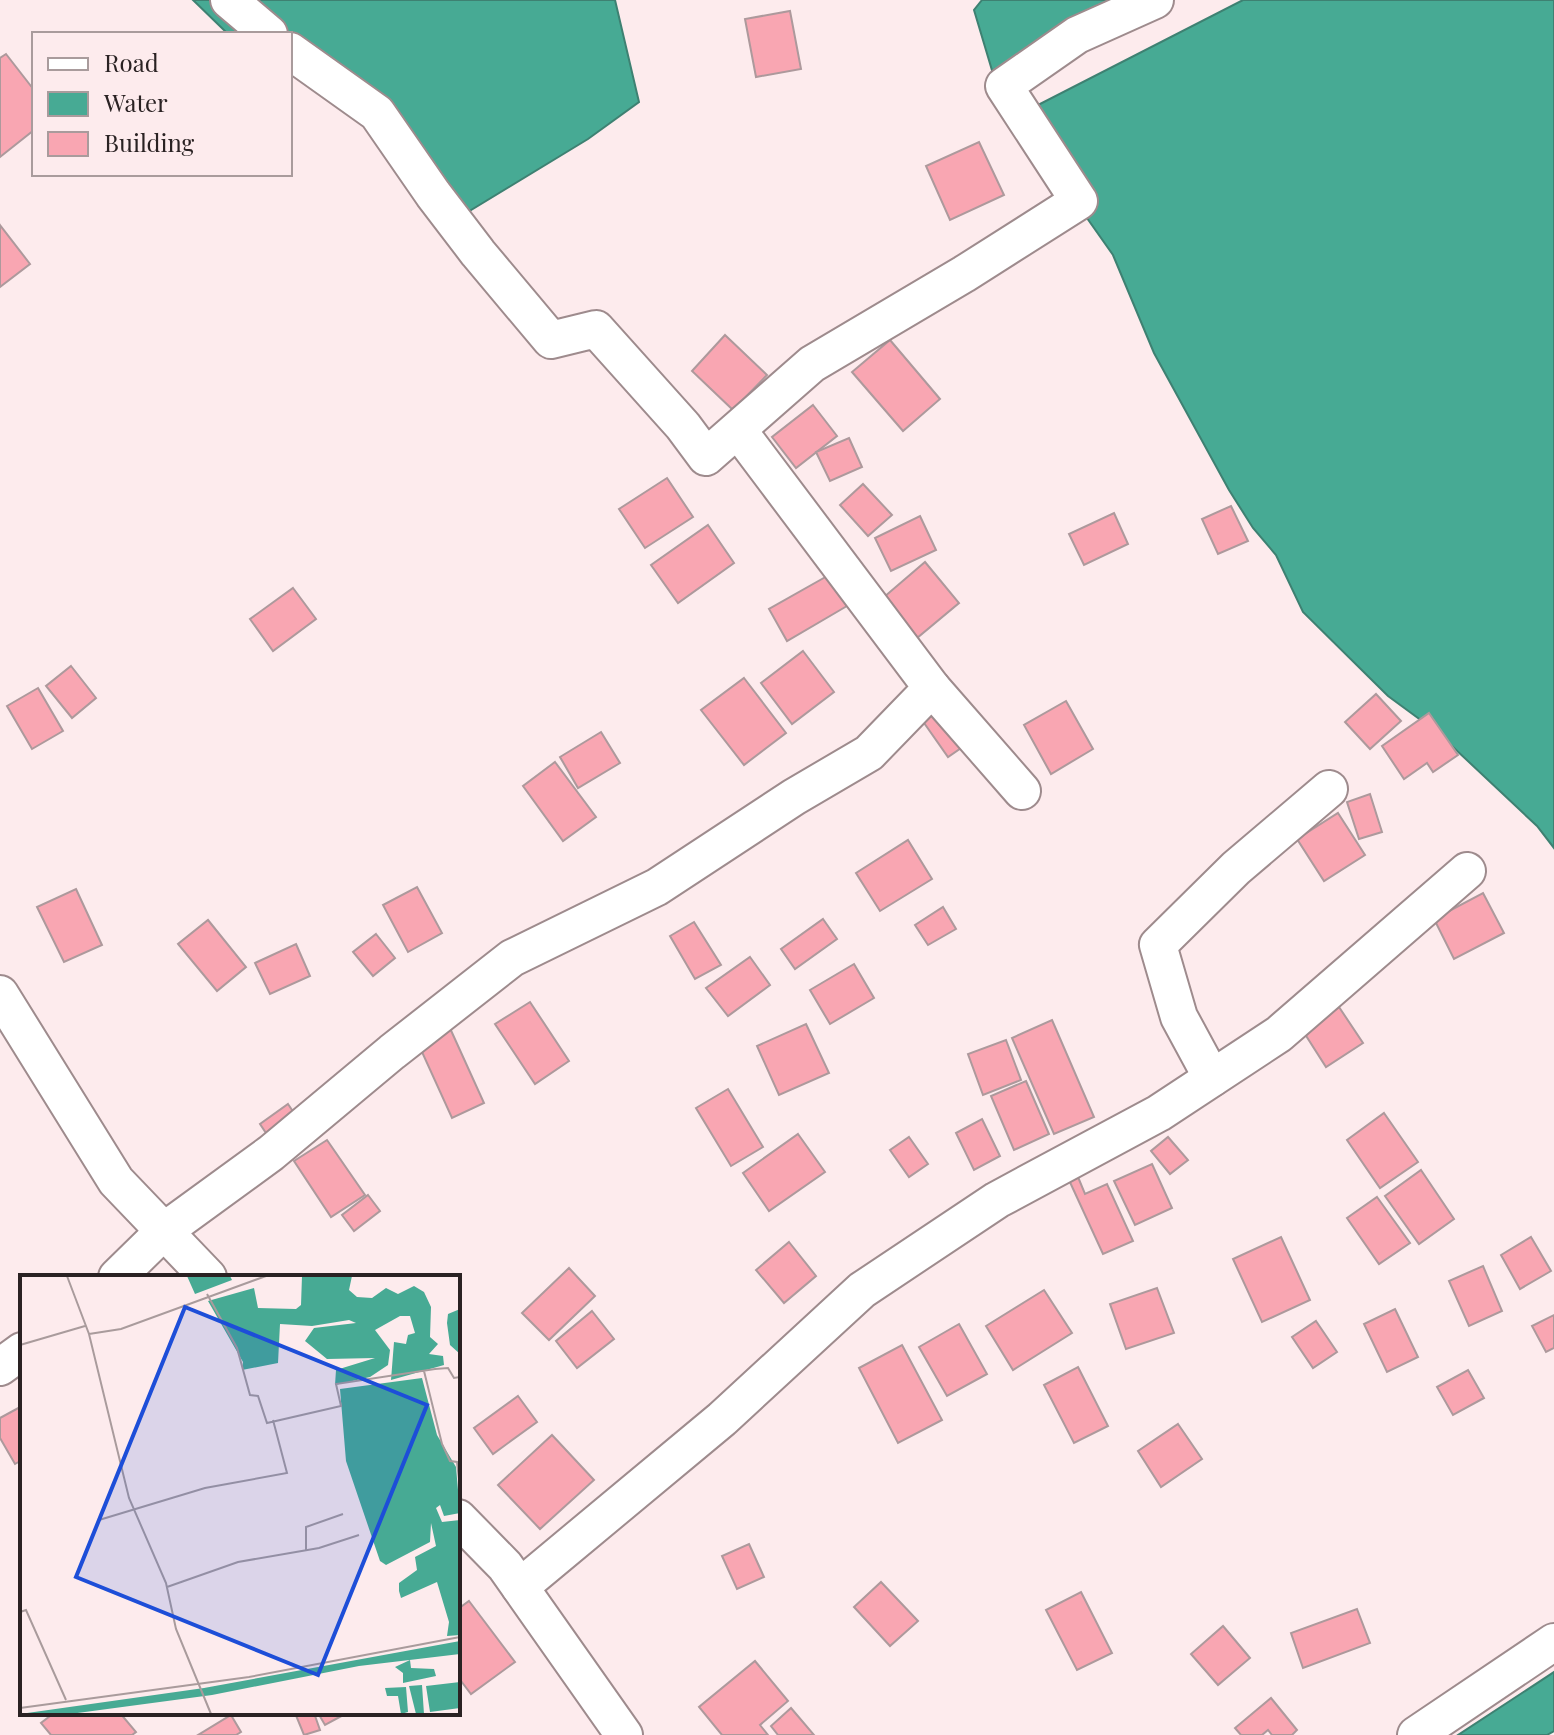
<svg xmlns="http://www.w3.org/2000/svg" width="1554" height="1735" font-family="'Playfair Display',serif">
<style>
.water{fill:#47aa94;stroke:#3e8172;stroke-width:2}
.building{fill:#f9a6b2;stroke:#ad999c;stroke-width:2}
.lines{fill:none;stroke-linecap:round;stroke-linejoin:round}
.street-casing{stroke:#9e8b8d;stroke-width:40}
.street{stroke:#fff;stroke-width:36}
.inset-road{fill:none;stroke:#a99b9c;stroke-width:2}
.view{fill:#1d4ed8;fill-opacity:0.15;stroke:#1d4ed8;stroke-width:4}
.inset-edge{fill:none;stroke:#2a2223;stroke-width:4}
</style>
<rect width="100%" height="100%" fill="#fdebed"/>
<g class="water">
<path d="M193,0H615L639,102L588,139L453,221L290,34H228Z"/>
<path d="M982,0H1133L1000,97L974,10Z"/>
<path d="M1243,0H1554V848L1537,826L1437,732L1388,696L1303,612L1276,555L1253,528L1229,490L1154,353L1113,255L1075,201L1036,106Z"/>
<path d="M1554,1672V1731L1547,1735H1458Z"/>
</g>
<g class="building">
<path d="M790,11L801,69L756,77L745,19Z"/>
<path d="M6,54L34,90V130L0,157V58Z"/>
<path d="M979,142L1004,195L950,220L926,166Z"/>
<path d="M0,225L30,264L0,287Z"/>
<path d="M725,335L767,375L733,410L692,371Z"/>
<path d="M890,340L940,399L903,431L852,372Z"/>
<path d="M813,405L837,436L796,468L772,437Z"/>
<path d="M849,438L862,467L830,481L816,452Z"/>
<path d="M667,478L693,517L645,548L619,509Z"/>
<path d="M863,484L892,515L868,536L840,505Z"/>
<path d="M1231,506L1248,541L1218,554L1202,519Z"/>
<path d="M1114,513L1128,544L1084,565L1069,534Z"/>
<path d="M920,516L936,550L891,571L875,538Z"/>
<path d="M708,525L734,563L678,603L651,565Z"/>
<path d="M925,562L959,603L911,643L877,603Z"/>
<path d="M829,575L847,606L787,641L769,609Z"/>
<path d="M293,588L316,619L273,651L250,619Z"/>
<path d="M803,651L834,692L792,724L761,683Z"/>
<path d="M71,666L96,698L72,718L46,686Z"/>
<path d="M744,678L786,733L744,765L701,710Z"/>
<path d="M38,688L63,731L32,749L7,706Z"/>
<path d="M1376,694L1401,721L1370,749L1345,722Z"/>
<path d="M1066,701L1093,749L1051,774L1024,725Z"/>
<path d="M938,708L964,746L948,757L922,720Z"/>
<path d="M1429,713L1458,755L1433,772L1427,763L1404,779L1382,746Z"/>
<path d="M601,732L620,763L578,788L560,757Z"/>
<path d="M555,762L596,817L563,841L523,786Z"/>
<path d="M1370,794L1382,832L1359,839L1347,802Z"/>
<path d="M1338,813L1365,855L1324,881L1297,839Z"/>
<path d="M908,840L932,879L880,911L856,873Z"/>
<path d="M417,887L442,933L408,952L383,905Z"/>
<path d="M76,889L102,945L64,962L37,907Z"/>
<path d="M1483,893L1504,933L1454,959L1434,919Z"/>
<path d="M943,907L956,929L928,945L915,925Z"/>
<path d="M823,919L837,939L795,969L781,949Z"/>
<path d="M208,920L246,967L217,991L178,944Z"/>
<path d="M694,922L721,965L695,979L670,936Z"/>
<path d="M376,934L395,958L373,976L353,952Z"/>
<path d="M296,944L310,976L270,994L255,963Z"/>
<path d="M750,957L770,985L728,1016L706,988Z"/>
<path d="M854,964L874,998L830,1024L810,990Z"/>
<path d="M530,1002L569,1061L535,1084L495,1024Z"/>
<path d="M1339,1007L1363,1043L1326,1067L1303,1031Z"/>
<path d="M1052,1020L1094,1117L1054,1134L1012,1038Z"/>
<path d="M806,1024L829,1073L779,1095L757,1046Z"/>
<path d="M449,1026L484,1103L452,1118L417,1041Z"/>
<path d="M1006,1040L1021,1080L983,1095L968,1054Z"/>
<path d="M1026,1081L1049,1134L1014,1150L991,1096Z"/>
<path d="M728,1089L763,1147L731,1166L696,1108Z"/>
<path d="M288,1104L296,1116L268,1136L260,1124Z"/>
<path d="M1384,1113L1418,1162L1380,1188L1347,1140Z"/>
<path d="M982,1119L1000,1156L974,1170L956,1133Z"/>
<path d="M798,1134L825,1172L769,1211L743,1173Z"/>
<path d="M909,1137L928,1164L909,1177L890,1150Z"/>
<path d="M1168,1137L1188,1160L1170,1174L1151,1151Z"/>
<path d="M327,1140L365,1195L331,1217L294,1161Z"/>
<path d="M1152,1164L1172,1208L1135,1225L1114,1181Z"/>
<path d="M1421,1170L1454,1219L1419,1244L1385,1196Z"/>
<path d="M1078,1177L1085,1194L1107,1184L1133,1241L1103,1254L1069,1180Z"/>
<path d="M368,1195L380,1211L354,1231L342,1215Z"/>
<path d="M1377,1197L1410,1243L1379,1264L1347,1218Z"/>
<path d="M1281,1237L1310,1300L1262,1322L1233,1259Z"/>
<path d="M1531,1237L1551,1271L1520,1289L1501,1255Z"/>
<path d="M789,1242L816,1276L784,1303L756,1270Z"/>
<path d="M1483,1266L1502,1311L1469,1326L1449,1281Z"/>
<path d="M569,1268L595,1296L549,1340L522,1313Z"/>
<path d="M1157,1288L1174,1333L1126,1349L1110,1304Z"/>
<path d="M1044,1290L1072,1333L1013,1370L986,1326Z"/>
<path d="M1395,1309L1418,1357L1387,1372L1364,1324Z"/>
<path d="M592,1311L614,1339L577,1368L556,1341Z"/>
<path d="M1554,1315V1348L1546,1352L1532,1326Z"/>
<path d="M1316,1321L1337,1352L1313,1368L1292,1337Z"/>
<path d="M959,1324L987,1374L947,1396L919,1347Z"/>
<path d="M902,1345L942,1420L898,1443L859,1368Z"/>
<path d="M1078,1367L1108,1426L1074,1443L1044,1385Z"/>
<path d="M1468,1370L1484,1398L1453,1415L1437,1387Z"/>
<path d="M518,1396L537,1422L493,1454L474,1428Z"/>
<path d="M22,1406V1460L15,1464L0,1438V1418Z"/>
<path d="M1178,1424L1202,1459L1161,1487L1138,1451Z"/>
<path d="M552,1435L594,1480L540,1529L498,1485Z"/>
<path d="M749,1544L764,1577L737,1589L722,1556Z"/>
<path d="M881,1582L918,1621L890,1646L854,1607Z"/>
<path d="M1081,1592L1112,1653L1077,1670L1046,1610Z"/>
<path d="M469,1601L515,1662L471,1694L458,1677V1609Z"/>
<path d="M1357,1609L1370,1643L1303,1668L1291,1633Z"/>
<path d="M1223,1626L1250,1658L1218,1685L1191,1654Z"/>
<path d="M755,1661L788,1701L760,1725L768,1735H722L699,1707Z"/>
<path d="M1271,1698L1297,1730L1292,1735H1272L1268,1730L1262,1735H1241L1235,1728Z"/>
<path d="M791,1708L814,1735H778L771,1726Z"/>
<path d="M54,1713H120L136,1732L132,1735H51L41,1723Z"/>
<path d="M295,1713H314L320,1730L304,1735Z"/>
<path d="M318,1713H347L325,1725Z"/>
<path d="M231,1715L241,1732L236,1735H198Z"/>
</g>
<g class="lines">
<defs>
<g id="street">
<path d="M229,0L269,34"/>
<path d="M290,51L377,113L433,194L478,253L551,340L596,329L683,426L706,457L812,364L964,274L1079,201L1004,86L1077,35L1155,0"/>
<path d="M932,688L1022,791"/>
<path d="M0,994L116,1181L208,1277"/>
<path d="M1212,1078L1179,1017L1158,945L1236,868L1329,789"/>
<path d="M117,1277L164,1231L271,1153L392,1052L512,958L657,887L794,797L869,753L932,688L738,430"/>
<path d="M0,1367L22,1351"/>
<path d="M458,1518L505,1566L624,1735"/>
<path d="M520,1587L722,1419L862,1290L997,1200L1159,1113L1279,1034L1467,871"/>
<path d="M1416,1735L1554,1642"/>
</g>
</defs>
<use href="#street" class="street-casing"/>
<use href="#street" class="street"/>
</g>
<g transform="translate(20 1275)">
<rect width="440" height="440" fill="#fdebed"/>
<path d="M167,1H210L212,5L175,19ZM282,1H332L329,15L337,22L352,23L366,13L378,19L394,11L404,17L411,32L410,62L418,69L409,79L423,81L424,90L371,105L374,67L386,69L388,60L395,58L390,41H380L355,55L370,75L368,90L350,102L315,110L316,95L355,83L307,84L285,66L294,53L336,48L329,45L292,51L260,49L258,88L222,95L223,87L188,26L234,13L238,33L276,34L281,30ZM440,34V79L430,70L427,48L428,39ZM402,103L417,160L436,192L440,238L424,241L420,230L416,233L422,247L440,245V360L427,361L429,347L417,307L381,323L379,316V308L397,295L395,282L416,271L411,248L410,267L366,290L360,286L326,186L320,114ZM440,366V379L339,391L192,420L50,439H0L184,413ZM390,385L391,393L414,394L416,401L383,408V398L375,392ZM440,407V433L410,437L406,411ZM402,410L404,439H396L389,411ZM386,412L388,437L381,439L378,421H367L365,413Z" fill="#47aa94"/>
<path class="inset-road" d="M47,1L69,59L109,223L146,308L156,354L191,439M187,19L217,73L230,120L238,121L247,148L321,131L316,109L415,94L428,93L434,103L440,102M69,59L101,54L246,1M0,70L65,51M404,96L422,169L430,186L437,187L440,213M79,245L185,213L267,198L253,145M286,276V252L323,239M147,312L218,287L299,273L339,260M0,337L6,335L46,425M0,433L229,402L440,362"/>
<path class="view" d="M165,32L407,130L298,400L56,302Z"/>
<rect width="440" height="440" class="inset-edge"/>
</g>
<rect x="32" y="32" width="260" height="144" fill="#fdebed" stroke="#a99b9c" stroke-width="2"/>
<rect x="48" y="58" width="40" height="12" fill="#ffffff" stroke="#a99b9c" stroke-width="2"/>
<text x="104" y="72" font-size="24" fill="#2a2223">Road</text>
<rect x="48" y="92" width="40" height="24" fill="#47aa94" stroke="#a99b9c" stroke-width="2"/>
<text x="104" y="112" font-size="24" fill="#2a2223">Water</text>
<rect x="48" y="132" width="40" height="24" fill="#f9a6b2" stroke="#a99b9c" stroke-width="2"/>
<text x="104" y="152" font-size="24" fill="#2a2223">Building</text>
</svg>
